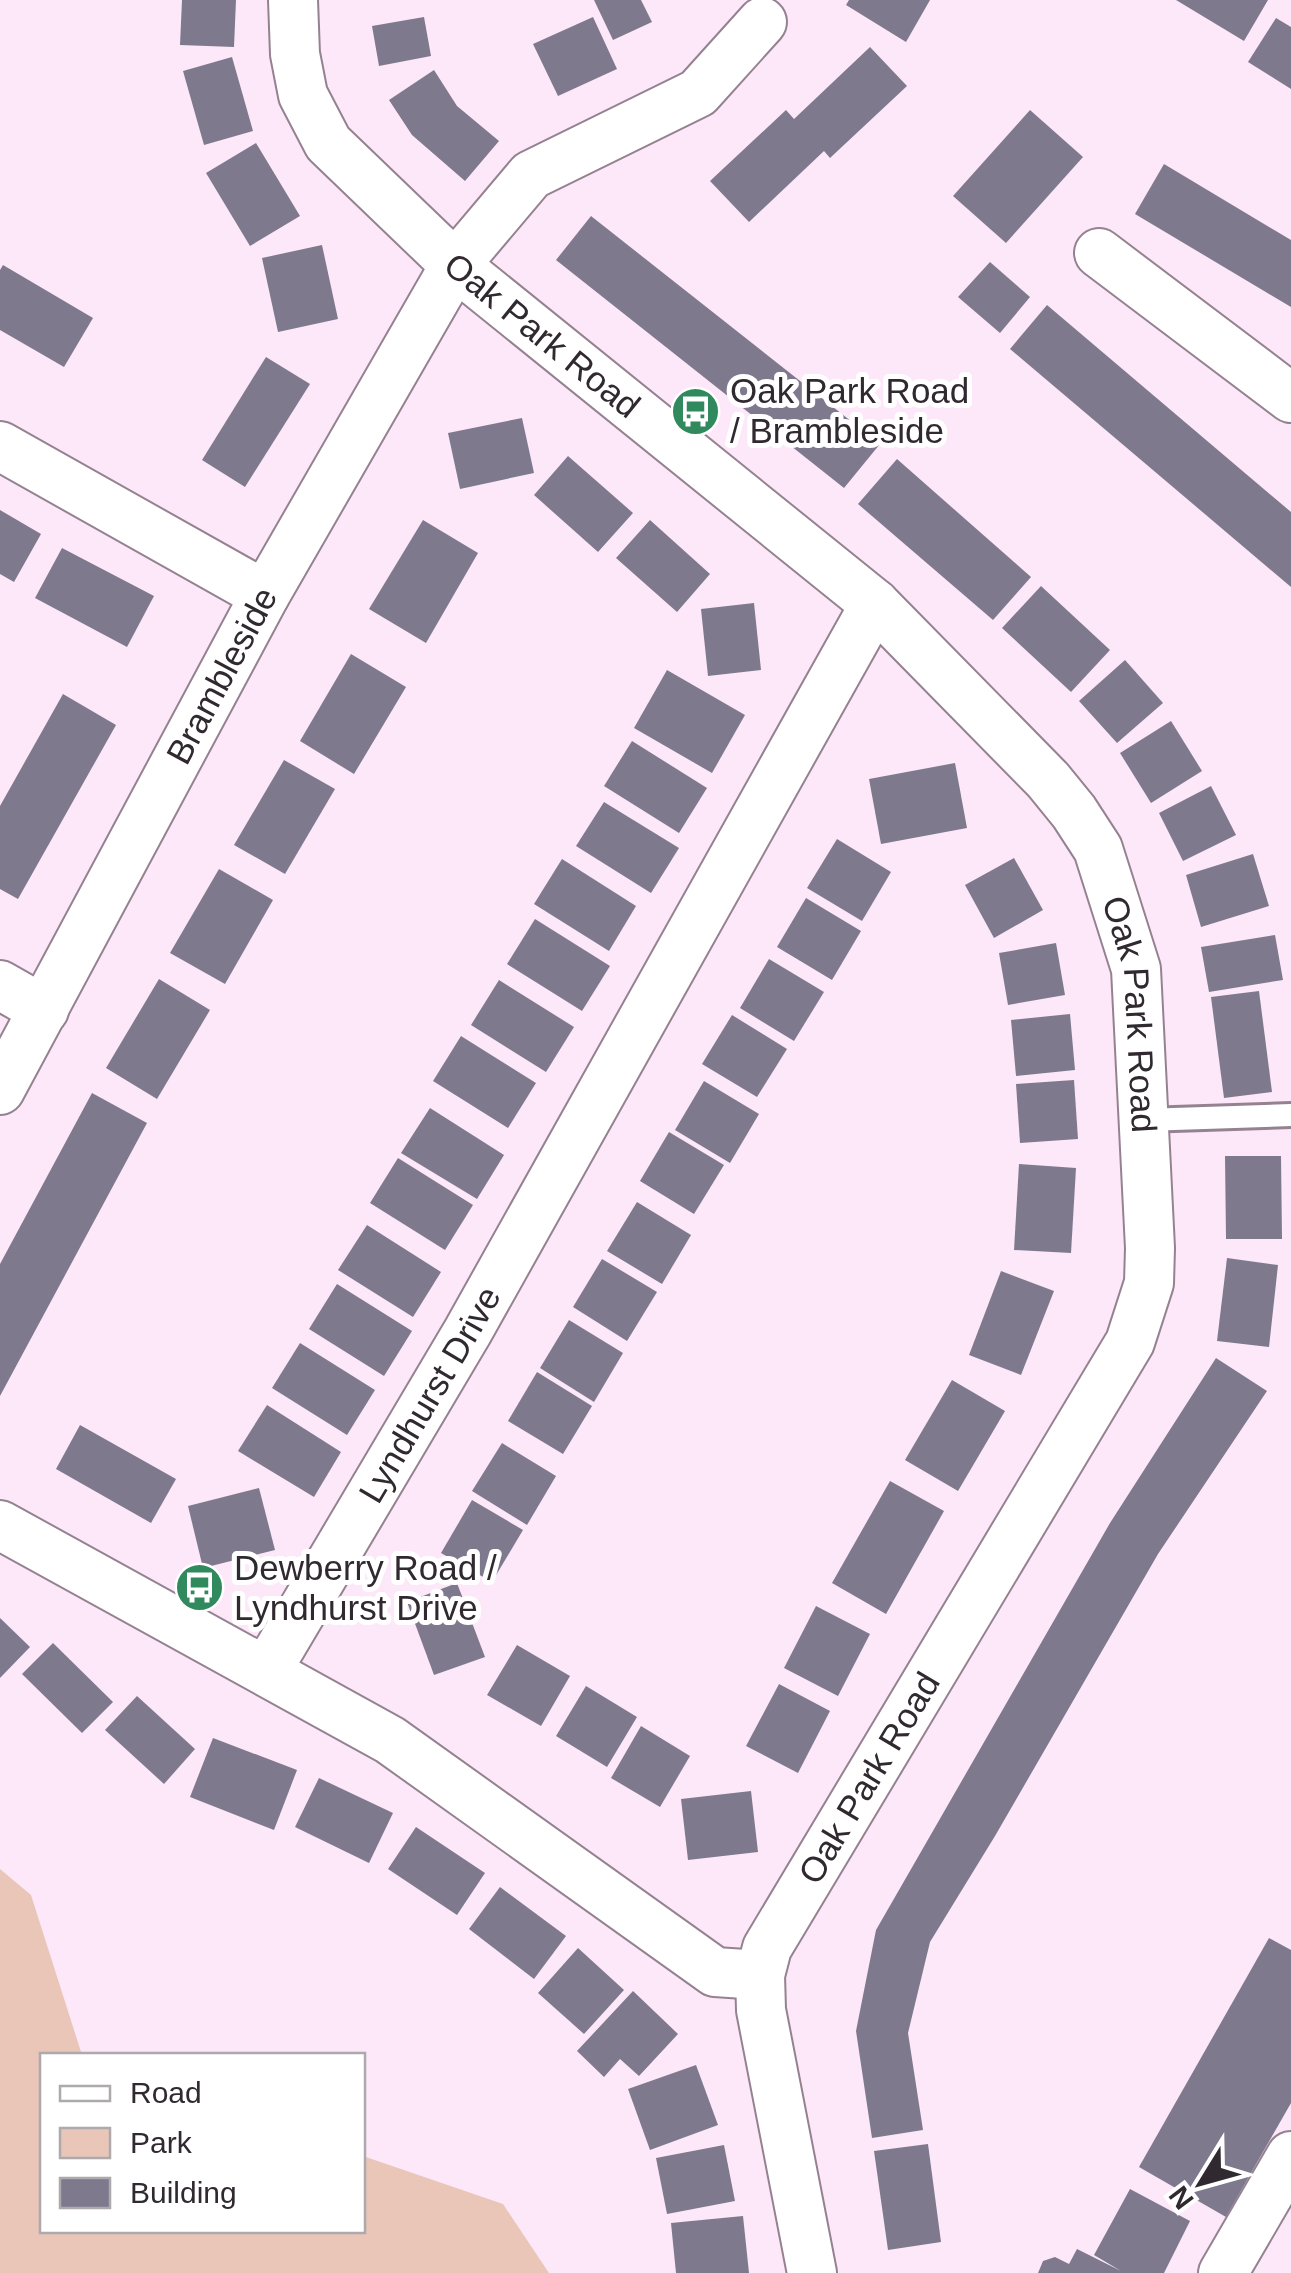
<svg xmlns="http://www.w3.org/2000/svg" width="1291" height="2273" font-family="Helvetica,sans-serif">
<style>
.green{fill:#e9c6b8}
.building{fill:#7f798e}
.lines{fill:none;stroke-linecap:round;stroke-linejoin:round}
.lane-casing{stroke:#958291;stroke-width:28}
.street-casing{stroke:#958291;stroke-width:52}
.lane{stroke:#fff;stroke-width:22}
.street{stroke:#fff;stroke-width:48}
.labels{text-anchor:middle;stroke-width:10;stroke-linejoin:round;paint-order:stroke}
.street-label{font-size:35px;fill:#312930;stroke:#fff}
.poi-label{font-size:35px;fill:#312930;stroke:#fff;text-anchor:start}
</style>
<rect width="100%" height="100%" fill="#fde8f9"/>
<path class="green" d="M0,1869L31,1895L82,2055L42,2056V2230H362L363,2156L503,2204L549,2273H0Z"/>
<g class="building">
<path d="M182,0H236L234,47L180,45Z"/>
<path d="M594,0H641L652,22L613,40Z"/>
<path d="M849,0H930L906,42L846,5Z"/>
<path d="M1176,0H1268L1244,41Z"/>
<path d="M424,17L431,56L379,66L372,26Z"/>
<path d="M593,17L617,69L558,96L533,44Z"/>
<path d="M1276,18L1291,27V89L1248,62Z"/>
<path d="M870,47L907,86L830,158L824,151L749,222L710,181L786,110L794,119Z"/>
<path d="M232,57L253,131L204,145L183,71Z"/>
<path d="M434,70L457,106L499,141L465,181L412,135L389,100Z"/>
<path d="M1030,110L1083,157L1006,243L953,196Z"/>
<path d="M256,143L300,216L250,246L206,173Z"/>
<path d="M1164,164L1291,240V307L1135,214Z"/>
<path d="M591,216L880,444L844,488L556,260Z"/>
<path d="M322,245L338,319L278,332L262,258Z"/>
<path d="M990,262L1030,297L1000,333L958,297Z"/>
<path d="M3,265L93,318L64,367L0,330V270Z"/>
<path d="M1047,305L1291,512V587L1010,349Z"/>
<path d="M266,357L310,384L245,487L202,460Z"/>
<path d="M522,418L534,473L460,489L448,433Z"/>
<path d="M568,456L633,513L598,552L534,495Z"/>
<path d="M897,459L1031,577L993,620L858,504Z"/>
<path d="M0,510L41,534L14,582L0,574Z"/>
<path d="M423,520L478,553L426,643L369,609Z"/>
<path d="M650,520L710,574L677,612L616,558Z"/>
<path d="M62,548L154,596L127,647L35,598Z"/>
<path d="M1041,586L1110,650L1071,692L1002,628Z"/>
<path d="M754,603L761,670L708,676L701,609Z"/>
<path d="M351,654L406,687L354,774L300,741Z"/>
<path d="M1125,660L1163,703L1117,743L1079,701Z"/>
<path d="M667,670L745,715L712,773L634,728Z"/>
<path d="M63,694L116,725L18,899L0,889V806Z"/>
<path d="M1171,721L1202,771L1151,803L1120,753Z"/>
<path d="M632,741L707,788L679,833L604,786Z"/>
<path d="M284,760L335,789L285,874L234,845Z"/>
<path d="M955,763L967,828L881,844L869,779Z"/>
<path d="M1211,786L1236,835L1183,861L1159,813Z"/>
<path d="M604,802L679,848L651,893L576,846Z"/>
<path d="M837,839L891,872L862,921L807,888Z"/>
<path d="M1253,854L1269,906L1201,927L1186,875Z"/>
<path d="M1014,858L1043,910L994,938L965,885Z"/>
<path d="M562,859L636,906L609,951L534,904Z"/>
<path d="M219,869L273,900L225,984L170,953Z"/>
<path d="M806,898L861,931L832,980L777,947Z"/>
<path d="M535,919L610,966L582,1011L507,964Z"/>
<path d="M1275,935L1283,980L1209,992L1201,947Z"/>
<path d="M1056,943L1065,995L1008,1005L999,953Z"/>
<path d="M769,959L824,992L794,1041L740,1008Z"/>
<path d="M159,979L210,1010L157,1099L106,1068Z"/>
<path d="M499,980L574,1027L546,1072L471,1025Z"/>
<path d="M1259,991L1272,1092L1224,1098L1211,997Z"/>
<path d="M1070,1014L1075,1070L1016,1076L1011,1020Z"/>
<path d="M732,1015L787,1049L757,1097L702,1064Z"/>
<path d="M461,1036L536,1083L508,1128L433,1081Z"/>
<path d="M1074,1080L1078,1139L1020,1143L1016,1084Z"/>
<path d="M704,1081L759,1114L730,1163L675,1130Z"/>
<path d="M92,1093L147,1123L0,1396V1264Z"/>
<path d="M430,1108L504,1155L477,1199L401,1153Z"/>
<path d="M669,1132L724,1165L694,1214L640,1181Z"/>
<path d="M1225,1156H1281L1282,1239H1226Z"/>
<path d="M398,1158L473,1205L445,1250L370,1203Z"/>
<path d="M1019,1164L1076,1168L1071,1253L1014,1250Z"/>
<path d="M637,1202L691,1235L662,1284L607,1251Z"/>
<path d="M367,1225L441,1272L413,1317L338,1270Z"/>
<path d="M1227,1258L1278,1265L1269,1347L1217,1341Z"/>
<path d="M602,1259L657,1292L627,1341L573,1307Z"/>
<path d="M1001,1271L1054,1291L1021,1375L969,1355Z"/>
<path d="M337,1284L412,1331L384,1376L309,1329Z"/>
<path d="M569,1320L623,1353L594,1402L540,1368Z"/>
<path d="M300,1343L375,1390L347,1435L272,1388Z"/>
<path d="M1216,1358L1267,1391L1158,1554L995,1836L930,1942L908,2033L923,2130L872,2138L856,2031L876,1930L1110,1523Z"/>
<path d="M537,1372L592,1406L563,1454L508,1421Z"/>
<path d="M952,1380L1005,1411L958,1491L905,1460Z"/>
<path d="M267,1405L341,1452L314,1497L238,1451Z"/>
<path d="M80,1425L176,1479L151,1523L56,1469Z"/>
<path d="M502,1443L556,1476L527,1525L472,1491Z"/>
<path d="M890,1481L944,1511L886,1614L832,1583Z"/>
<path d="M259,1488L275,1550L203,1568L188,1506Z"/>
<path d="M472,1500L523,1530L492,1582L441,1553Z"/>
<path d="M457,1583L485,1657L434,1675L407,1602Z"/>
<path d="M816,1606L870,1634L838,1696L784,1668Z"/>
<path d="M0,1618L30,1647L0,1678Z"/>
<path d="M53,1643L113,1702L82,1733L22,1674Z"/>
<path d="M517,1645L570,1676L541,1726L487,1695Z"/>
<path d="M779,1684L830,1711L798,1773L746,1746Z"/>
<path d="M586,1686L637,1717L607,1767L556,1736Z"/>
<path d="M137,1696L195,1749L164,1784L105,1730Z"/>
<path d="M641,1726L690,1756L660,1807L611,1778Z"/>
<path d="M213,1738L297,1770L274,1830L190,1797Z"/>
<path d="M319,1778L393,1813L369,1863L295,1827Z"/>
<path d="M751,1791L758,1852L688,1860L681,1799Z"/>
<path d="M416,1827L485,1873L457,1915L388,1869Z"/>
<path d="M500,1887L566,1936L534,1979L469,1929Z"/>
<path d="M1269,1938L1291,1950V2103L1226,2217L1139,2167Z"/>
<path d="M578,1948L624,1990L584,2034L538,1993Z"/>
<path d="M633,1991L678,2034L639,2076L620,2059L604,2077L577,2051Z"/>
<path d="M696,2065L718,2125L650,2150L628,2089Z"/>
<path d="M928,2144L941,2242L888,2250L874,2151Z"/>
<path d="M724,2145L735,2201L667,2214L656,2158Z"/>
<path d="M1130,2189L1190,2221L1164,2273H1038L1043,2261L1055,2257L1069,2264L1077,2249L1121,2271L1094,2255Z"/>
<path d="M743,2216L749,2273H676L671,2223Z"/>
</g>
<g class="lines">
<defs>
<path id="lane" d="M1144,1120L1291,1115"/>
<g id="street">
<path id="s1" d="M293,0L295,54L303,95L328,143L455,265L875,604L1048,780L1074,812L1098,849L1136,969L1150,1248L1149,1283L1130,1342L767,1948L760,1975L761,2010L812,2273"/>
<path d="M1099,253L1291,398"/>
<path d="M0,446L265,595"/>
<path d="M0,985L44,1010"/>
<path id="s2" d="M0,1090L265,595L455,265L531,175L698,93L762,22"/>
<path d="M0,1525L390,1740L715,1972L760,1975"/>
<path id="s3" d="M267,1670L468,1331L875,604"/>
<path d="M1223,2273L1291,2156"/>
</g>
</defs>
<use href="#lane" class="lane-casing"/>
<use href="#street" class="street-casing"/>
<use href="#lane" class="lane"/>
<use href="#street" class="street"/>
</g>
<defs>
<symbol id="bus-disc" viewBox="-11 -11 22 22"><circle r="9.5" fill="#31895e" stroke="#fff"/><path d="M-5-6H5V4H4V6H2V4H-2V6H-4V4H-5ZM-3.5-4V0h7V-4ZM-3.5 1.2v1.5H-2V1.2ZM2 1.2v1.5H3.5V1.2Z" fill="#fff"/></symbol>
</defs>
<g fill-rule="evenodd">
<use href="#bus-disc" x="668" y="384" width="55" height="55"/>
<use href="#bus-disc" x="172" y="1560" width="55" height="55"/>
</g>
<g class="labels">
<g class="street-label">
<text dy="12" stroke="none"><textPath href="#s1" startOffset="438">Oak Park Road</textPath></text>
<text dy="12" stroke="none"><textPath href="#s2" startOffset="470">Brambleside</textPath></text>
<text dy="12" stroke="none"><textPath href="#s1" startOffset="1368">Oak Park Road</textPath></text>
<text dy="12" stroke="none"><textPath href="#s3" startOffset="320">Lyndhurst Drive</textPath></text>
<text transform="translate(869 1778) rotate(-59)" y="12">Oak Park Road</text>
</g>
<g class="poi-label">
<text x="730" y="403">Oak Park Road<tspan x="730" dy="40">/ Brambleside</tspan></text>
<text x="234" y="1580">Dewberry Road /<tspan x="234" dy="40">Lyndhurst Drive</tspan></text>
</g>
</g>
<rect x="40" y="2053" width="325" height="180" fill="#ffffff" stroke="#ada9ac" stroke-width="2.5"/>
<rect x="60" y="2086" width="50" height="15" fill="#ffffff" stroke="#ada9ac" stroke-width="2.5"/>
<text x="130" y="2103" font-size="30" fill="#312930">Road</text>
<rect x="60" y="2128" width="50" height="30" fill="#e9c6b8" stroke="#ada9ac" stroke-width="2.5"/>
<text x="130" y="2153" font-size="30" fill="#312930">Park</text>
<rect x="60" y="2178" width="50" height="30" fill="#7f798e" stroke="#ada9ac" stroke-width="2.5"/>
<text x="130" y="2203" font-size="30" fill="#312930">Building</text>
<g transform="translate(1201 2183) rotate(233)" stroke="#ffffff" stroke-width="8" paint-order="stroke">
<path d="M0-8L18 38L0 25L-18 38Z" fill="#312930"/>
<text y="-15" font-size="28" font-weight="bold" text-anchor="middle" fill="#312930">N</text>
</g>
</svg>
